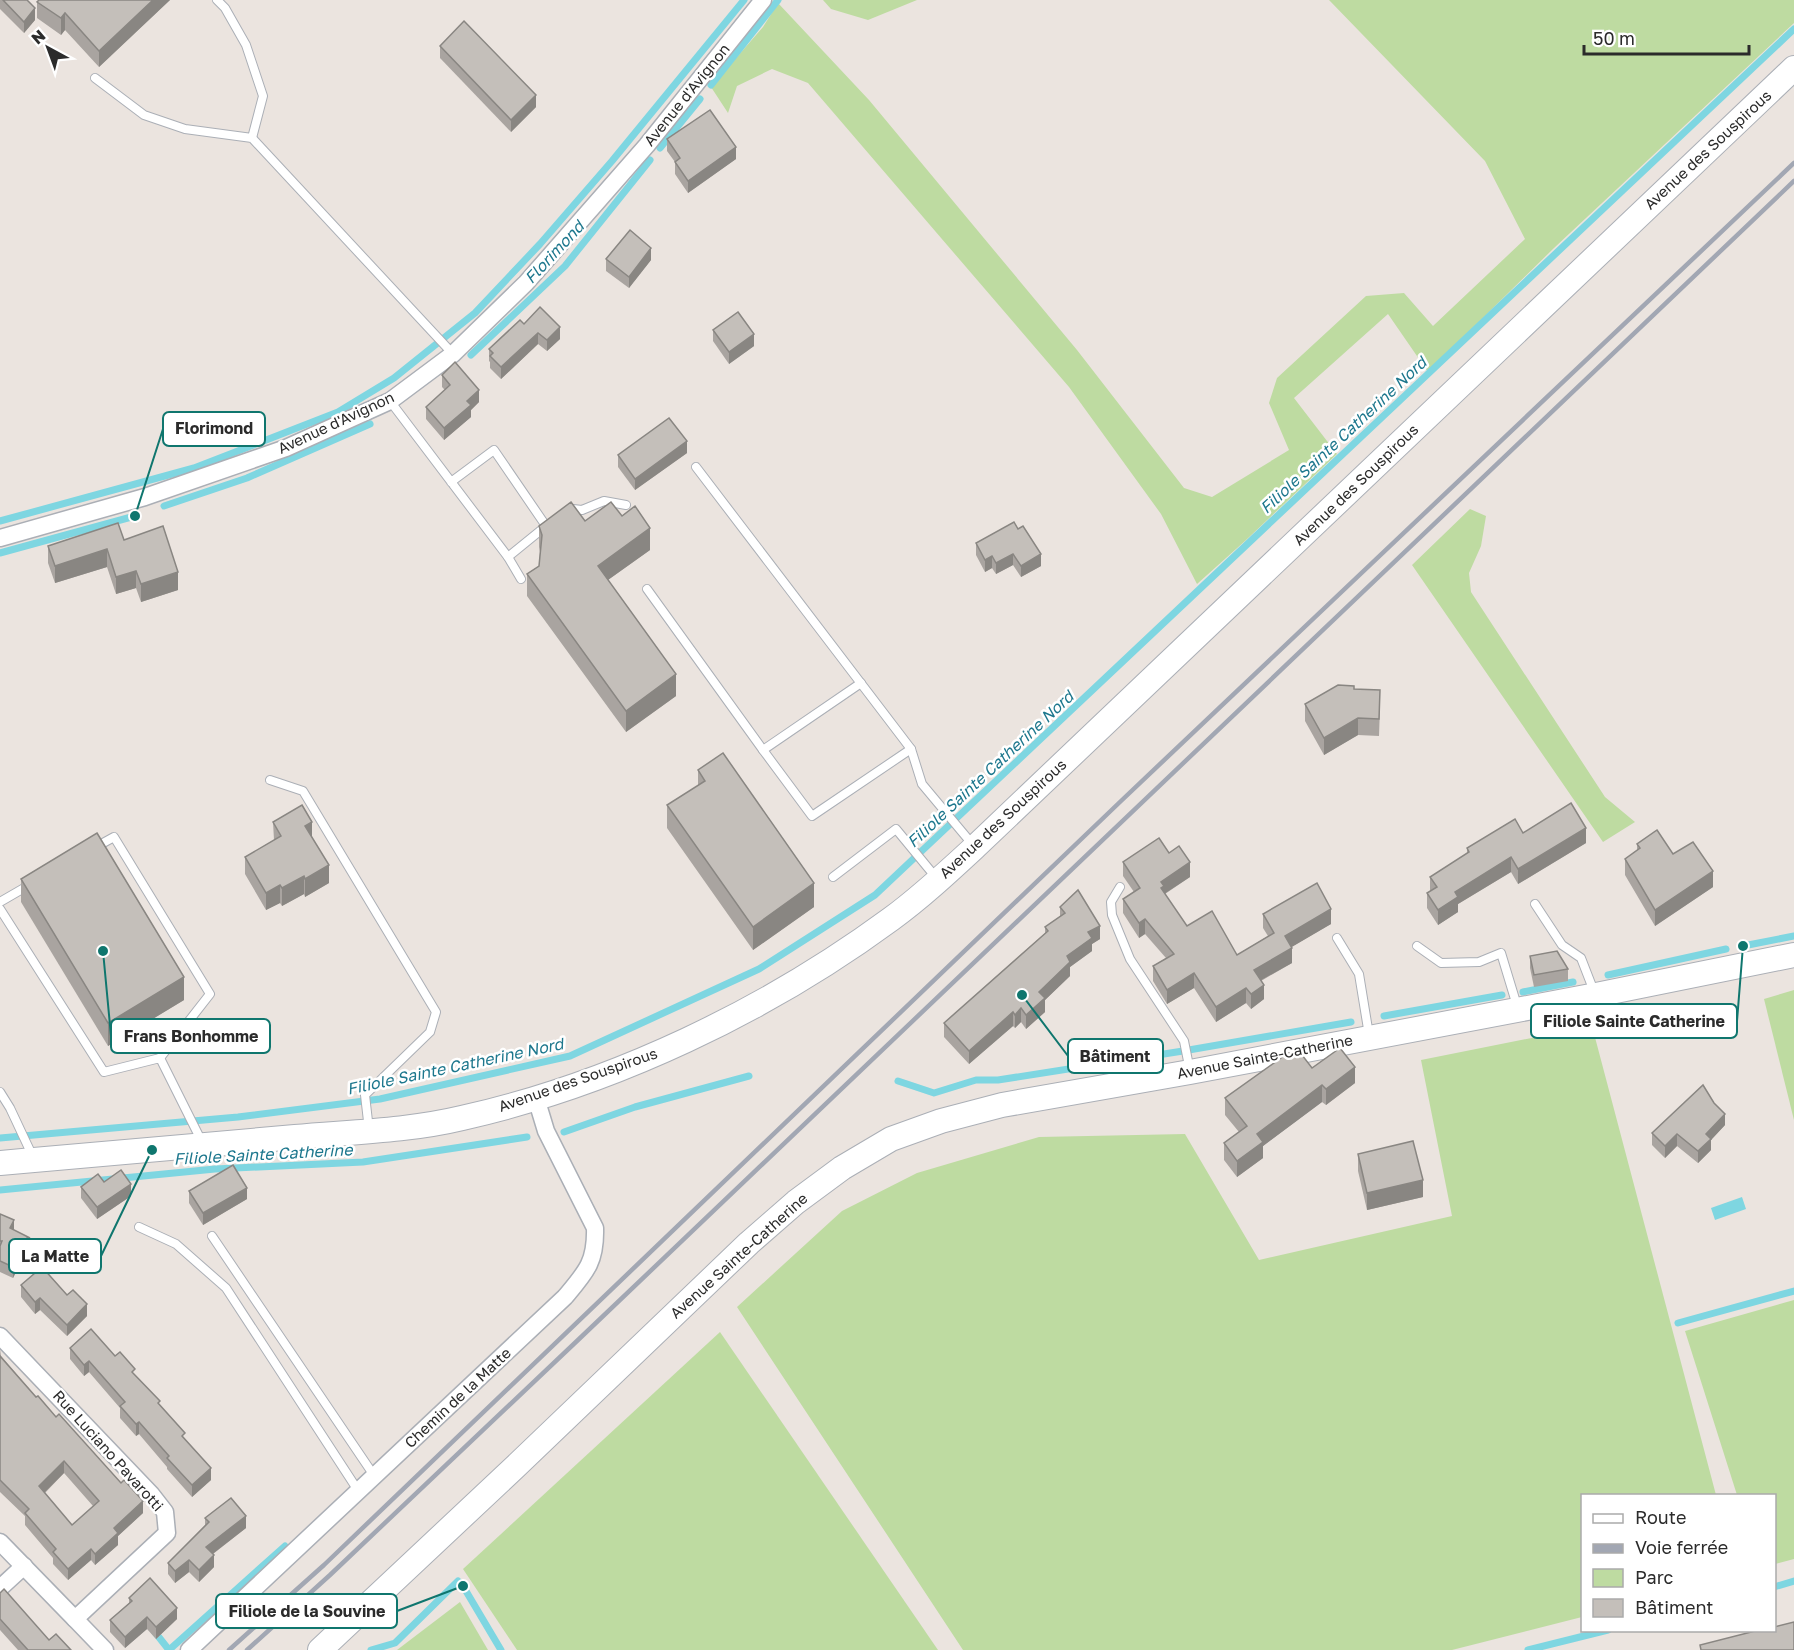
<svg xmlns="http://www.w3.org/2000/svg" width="1794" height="1650" font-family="'Golos Text',sans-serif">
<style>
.green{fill:#bedba1}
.water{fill:#7ed6e1}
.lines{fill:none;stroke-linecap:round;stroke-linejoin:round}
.stream{stroke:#7ed6e1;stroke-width:7}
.lane-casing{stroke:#abafb6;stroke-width:10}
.street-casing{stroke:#abafb6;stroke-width:19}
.secondary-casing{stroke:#abafb6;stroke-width:26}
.lane{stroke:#fff;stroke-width:8}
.street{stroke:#fff;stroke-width:16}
.secondary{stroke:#fff;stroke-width:24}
.rail{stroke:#a2a7b3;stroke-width:4.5}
.wall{fill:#a9a4a0;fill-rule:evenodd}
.shaded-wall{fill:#898682}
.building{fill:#c4bfba;stroke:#898682;stroke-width:1.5;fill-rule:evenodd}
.labels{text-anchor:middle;stroke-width:5;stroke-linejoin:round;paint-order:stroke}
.street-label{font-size:15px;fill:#2b2b2b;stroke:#fff}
.water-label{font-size:16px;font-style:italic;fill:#1d778d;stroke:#fff}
.leader{fill:none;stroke:#0f766e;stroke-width:2}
.callout-dot{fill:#0f766e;stroke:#fff;stroke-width:2}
.callout{fill:#fff;stroke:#0f766e;stroke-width:2}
.callout-label{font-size:16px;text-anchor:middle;font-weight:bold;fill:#2b2b2b}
</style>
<rect width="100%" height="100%" fill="#ebe4df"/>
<g class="green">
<path d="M823,0H917L868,20L831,9Z"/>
<path d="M1329,0H1794V23L1554,248L1428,372L1388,314L1294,398L1337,454L1245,541L1197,584L1161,514L1069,387L808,83L772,69L737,86L728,113L711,87L763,27L778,3L869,100L1077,350L1184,488L1212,497L1289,450L1269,403L1277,378L1366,296L1404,293L1433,326L1525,239L1485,161Z"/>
<path d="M1470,509L1486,516L1481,546L1469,573L1471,592L1605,797L1635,822L1603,842L1412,565Z"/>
<path d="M1794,990V1120L1764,999Z"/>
<path d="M1592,1026L1716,1495L1582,1496V1617L1452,1650H963L737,1307L842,1211L917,1173L1039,1137L1185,1134L1259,1260L1452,1216L1421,1060Z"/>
<path d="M1794,1300V1559L1775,1564L1774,1496L1737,1495L1685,1331Z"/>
<path d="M720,1332L938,1650H517L463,1569Z"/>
<path d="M460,1602L488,1650H397Z"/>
</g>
<path class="water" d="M1742,1197L1746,1209L1715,1220L1711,1208Z"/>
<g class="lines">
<g class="stream">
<path d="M711,85L778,0"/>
<path d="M660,148L700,99"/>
<path d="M471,355L565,266L650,160"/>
<path d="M164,506L247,478L370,424"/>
<path d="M0,521L194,468L338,412L394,378L475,313L540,244L612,161L744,0"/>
<path d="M0,553L135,516"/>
<path d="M1743,946L1794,936"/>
<path d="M1608,975L1726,949"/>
<path d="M1523,992L1573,982"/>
<path d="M1384,1016L1502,995"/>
<path d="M898,1081L934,1093L976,1080H998L1183,1051L1351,1022"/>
<path d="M564,1132L635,1107L749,1076"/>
<path d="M0,1138L238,1117L380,1099L570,1056L759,969L875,895L1794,29"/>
<path d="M0,1190L215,1169L363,1162L527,1137"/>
<path d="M1678,1323L1794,1291"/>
<path d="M1774,1587L1794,1581"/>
<path d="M154,1631L169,1650L285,1546"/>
<path d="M371,1650L395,1643L458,1581L463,1586L501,1650"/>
<path d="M1528,1650L1608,1630"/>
</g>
<defs>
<g id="lane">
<path d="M217,0L225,8L246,45L263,96L252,138"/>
<path d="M95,78L144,115L185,129L252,138L453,354"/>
<path d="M390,401L508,557L546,526L494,450L451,482"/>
<path d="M696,467L911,749L922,784L973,845"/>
<path d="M567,513L573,509L582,510L604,501L626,505"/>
<path d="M508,557L521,579"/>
<path d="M647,589L763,750L861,683"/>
<path d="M763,750L812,816L911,749"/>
<path d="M270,780L303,791L436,1012L430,1032L365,1095L369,1130"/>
<path d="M94,848L114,837L210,994L160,1058"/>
<path d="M833,877L896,829L938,880"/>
<path d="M1120,887L1111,902L1112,915L1130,959L1184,1041L1190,1071"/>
<path d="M0,902L31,884"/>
<path d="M1535,904L1562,945L1581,958L1595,994"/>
<path d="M0,909L104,1072L160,1058L202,1142"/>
<path d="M1337,938L1359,974L1369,1035"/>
<path d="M1417,946L1441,963L1479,962L1501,953L1518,1009"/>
<path d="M0,1092L10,1108L33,1157"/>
<path d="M139,1227L176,1244L226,1288L359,1492"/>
<path d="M212,1236L375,1477"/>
</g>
<g id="street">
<path d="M0,538L145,497L286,448L390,401L453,354L526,283L647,145L763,0"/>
<path d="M0,1336L151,1494L165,1512L167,1533L75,1619L0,1542"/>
<path d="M0,1588L24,1566"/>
<path d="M75,1619L105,1650"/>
<path d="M189,1650L565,1297C586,1272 596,1262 595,1228L546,1131L536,1098"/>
</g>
<g id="secondary">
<path d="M0,1163C98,1154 196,1146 295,1137C350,1132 408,1131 462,1118C613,1084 766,1011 891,919C920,898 948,872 975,847L1794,68"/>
<path d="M320,1650L515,1467L749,1243L796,1202L842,1168L891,1139L941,1121L1002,1105L1190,1072L1596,995L1794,955"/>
</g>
</defs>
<use href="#lane" class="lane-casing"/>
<use href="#street" class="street-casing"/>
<use href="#secondary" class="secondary-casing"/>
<use href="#lane" class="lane"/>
<use href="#street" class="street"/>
<use href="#secondary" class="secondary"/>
<g class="rail">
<path d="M229,1650L324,1565L1121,801L1794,163"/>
<path d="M247,1650L330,1575L578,1340L1794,181"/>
</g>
</g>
<g class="wall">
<path d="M0,0H27L35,20L24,33L0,9Z"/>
<path d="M39,0H170L99,67L65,30L61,35L37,18V2Z"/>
<path d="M440,46L536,107L511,132L440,58Z"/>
<path d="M667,139L736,159L688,193L675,174V162L667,151Z"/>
<path d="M606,259L651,260L629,288L606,271Z"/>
<path d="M524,324L560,339L547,351L538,344L501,379L490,368V362L489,361V349Z"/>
<path d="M713,330L754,346L729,364L713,341Z"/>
<path d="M442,375L479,402L471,410V417L444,440L426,419V407L445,390L442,387Z"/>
<path d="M687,453L635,490L618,467V455Z"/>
<path d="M622,516L650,550L608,580L676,696L626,732L527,596V574L539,566L540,552L539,547V526Z"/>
<path d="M1014,522L1041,566L1021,577L1013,565L996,574L992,568L985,572L976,555V543Z"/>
<path d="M124,540L178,590L141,602L136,588L116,594L107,567L55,583L48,563V546Z"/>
<path d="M1354,689L1380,707L1379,736L1358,735L1324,755L1305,721V704Z"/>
<path d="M698,770L814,907L753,950L667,828V805L698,786Z"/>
<path d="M273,822L312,837L329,883L305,897L304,894L282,906L280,903L266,910L245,874V857L274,840Z"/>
<path d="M1523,833L1586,843L1518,884L1511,872L1458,904V912L1438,925L1427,908V893L1430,891V877L1467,854V848Z"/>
<path d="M1637,844L1673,854L1713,887L1655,926L1625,875V859L1637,851Z"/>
<path d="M1169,853L1190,877L1165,894L1187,926L1237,955L1268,936L1263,928V914L1331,924L1291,947L1292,963L1261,981L1264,999L1251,1009L1246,1003L1216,1022L1194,988L1167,1004L1153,981V966L1166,958L1145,934L1139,938L1123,913V899L1134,892L1123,876V862Z"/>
<path d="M21,879L184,1000L108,1046L21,902Z"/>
<path d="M1060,907L1100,939L1092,944V951L1070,967V976L1045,1000V1012L1026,1029L1021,1022L1015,1028L1013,1026L969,1064L944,1037V1023L1045,933V927L1060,916Z"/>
<path d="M1530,956L1568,969V981L1534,987L1530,968Z"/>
<path d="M1312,1068L1355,1083L1326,1105L1322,1102L1263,1146V1158L1237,1177L1224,1160V1143L1239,1132L1225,1115V1098Z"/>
<path d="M1725,1125L1711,1140V1150L1698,1163L1677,1146L1665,1158L1652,1145V1133Z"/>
<path d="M1358,1154L1423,1197L1367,1210L1358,1171Z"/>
<path d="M104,1182L131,1196L97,1219L81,1198V1187Z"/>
<path d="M189,1191L247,1199L203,1225L189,1203Z"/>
<path d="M0,1214L14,1230L30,1238V1249L27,1250L13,1278L0,1272Z"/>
<path d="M21,1285L67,1295L87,1316L67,1336L40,1310L35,1314L21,1297Z"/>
<path d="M70,1348L115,1356L135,1375L160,1405L185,1439L211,1480L192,1497L167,1469V1467L139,1434L136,1436L120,1418V1408L89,1372L84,1376L70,1359Z"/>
<path d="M0,1349L1,1356L36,1397L56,1417L143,1513L118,1536V1545L95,1565L91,1560L68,1580L53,1564V1558L25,1525V1516L0,1492ZM64,1473L93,1506L72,1525L45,1493Z"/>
<path d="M205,1518L246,1528L213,1554L214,1567L199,1582L189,1572L175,1583L168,1574V1563L205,1525Z"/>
<path d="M0,1593L49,1640L71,1650H18L0,1630Z"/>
<path d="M129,1598L177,1619L156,1639L147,1629L125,1648L110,1632V1620L129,1603Z"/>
</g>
<g class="shaded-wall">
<path d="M153,0H170L99,67V51Z"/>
<path d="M35,8V20L24,33V22Z"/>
<path d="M65,13V30L61,35V18Z"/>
<path d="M536,95V107L511,132V120Z"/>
<path d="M736,147V159L688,193V181Z"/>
<path d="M651,248V260L629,288V277Z"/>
<path d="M560,327V339L547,351V340Z"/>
<path d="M538,333V344L501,379V367Z"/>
<path d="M754,334V346L729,364V352Z"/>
<path d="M479,390V402L471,410V417L444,440V428L467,401Z"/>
<path d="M687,441V453L635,490V479Z"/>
<path d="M650,528V550L598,587V566Z"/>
<path d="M107,549V567L55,583V566Z"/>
<path d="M1013,554V565L996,574V563Z"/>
<path d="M1041,554V566L1021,577V566Z"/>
<path d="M992,556V568L985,572V560Z"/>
<path d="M136,571V588L116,594V577Z"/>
<path d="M178,572V590L141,602V584Z"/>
<path d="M676,674V696L626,732V711Z"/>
<path d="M1358,718V735L1324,755V738Z"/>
<path d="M312,822V840L305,826Z"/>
<path d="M1586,828V843L1518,884V869Z"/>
<path d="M1511,857V872L1458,904V912L1438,925V910L1455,892Z"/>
<path d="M1190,862V877L1164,894L1161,903V882Z"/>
<path d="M329,865V883L305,897V879Z"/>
<path d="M1713,871V887L1655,926V910Z"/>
<path d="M304,876V894L282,906V888Z"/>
<path d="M814,883V907L753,950V927Z"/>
<path d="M280,885V903L266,910V893Z"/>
<path d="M1331,909V924L1285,951V936Z"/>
<path d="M1145,919V934L1139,938V923Z"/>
<path d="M1100,926V939L1092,944V951L1070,967V976L1045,1000V1012L1026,1029V1015L1039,992L1067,956L1088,932Z"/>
<path d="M1292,948V963L1254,984V970Z"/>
<path d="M1194,973V988L1167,1004V990Z"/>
<path d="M184,977V1000L108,1046V1023Z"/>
<path d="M1264,985V999L1251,1009V994Z"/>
<path d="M1246,988V1003L1216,1022V1007Z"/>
<path d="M1021,1008V1022L1015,1028V1015Z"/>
<path d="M1013,1012V1026L969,1064V1051Z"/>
<path d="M1355,1067V1083L1326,1105V1089Z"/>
<path d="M1322,1085V1102L1263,1146V1158L1237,1177V1161L1257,1134Z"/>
<path d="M1725,1114V1125L1711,1140V1150L1698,1163V1151L1706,1134Z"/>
<path d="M1677,1134V1146L1665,1158V1146Z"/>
<path d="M1423,1180V1197L1367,1210V1193Z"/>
<path d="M131,1184V1196L97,1219V1207Z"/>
<path d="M247,1188V1199L203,1225V1213Z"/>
<path d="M14,1220V1231L10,1228Z"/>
<path d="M27,1238V1250L13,1278V1267Z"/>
<path d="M40,1298V1310L35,1314V1302Z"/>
<path d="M87,1304V1316L67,1336V1325Z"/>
<path d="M89,1361V1372L84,1376V1365Z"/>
<path d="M139,1422V1434L136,1436V1424Z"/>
<path d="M64,1461V1473L39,1498V1486Z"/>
<path d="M211,1468V1480L192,1497V1485Z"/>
<path d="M143,1501V1513L118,1536V1545L95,1565V1554L114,1528Z"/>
<path d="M246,1516V1528L206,1559V1547Z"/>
<path d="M91,1549V1560L68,1580V1569Z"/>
<path d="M214,1555V1567L199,1582V1570Z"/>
<path d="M189,1560V1572L175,1583V1571Z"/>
<path d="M177,1608V1619L156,1639V1627Z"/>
<path d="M147,1617V1629L125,1648V1637Z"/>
</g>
<g class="building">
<path d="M3,0H27L35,8L24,22Z"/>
<path d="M39,0H153L99,51L65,13L61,18L37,2Z"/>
<path d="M464,21L536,95L511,120L440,46Z"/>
<path d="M710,110L736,147L688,181L675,162L680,158L667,139Z"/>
<path d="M630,230L651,248L629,277L606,259Z"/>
<path d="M540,307L560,327L547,340L538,333L501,367L490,356L493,353L489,349L520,320L524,324Z"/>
<path d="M738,312L754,334L729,352L713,330Z"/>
<path d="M455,362L479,390L467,401L471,405L444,428L426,407L450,385L442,375Z"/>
<path d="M669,418L687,441L635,479L618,455Z"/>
<path d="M571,502L585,521L611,502L622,516L635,506L650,528L598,566L676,674L626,711L527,574L539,566L542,535L539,526Z"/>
<path d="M1014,522L1018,529L1023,526L1041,554L1021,566L1013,554L996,563L992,556L985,560L976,543Z"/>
<path d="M118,523L124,540L163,526L178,572L141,584L136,571L116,577L107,549L55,566L48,546Z"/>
<path d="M1338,685L1354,686V689L1380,690L1379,719L1358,718L1324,738L1305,704Z"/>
<path d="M723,753L814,883L753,927L667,805L705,781L698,770Z"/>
<path d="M1571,803L1586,828L1518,869L1511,857L1455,892L1458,897L1438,910L1427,893L1437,887L1430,877L1469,852L1467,848L1515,819L1523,833Z"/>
<path d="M302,805L312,822L305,826L329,865L305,879L304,876L282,888L280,885L266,893L245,857L281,836L273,822Z"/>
<path d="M1657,830L1673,854L1693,842L1713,871L1655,910L1625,859L1640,848L1637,844Z"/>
<path d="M97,833L184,977L108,1023L21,879Z"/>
<path d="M1159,838L1169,853L1179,846L1190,862L1161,882L1164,886L1161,888L1187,926L1212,911L1237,955L1274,933L1263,914L1317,883L1331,909L1285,936L1292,948L1254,970L1264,985L1251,994L1246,988L1216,1007L1194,973L1167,990L1153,966L1174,954L1145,919L1139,923L1123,899L1140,888L1123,862Z"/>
<path d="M1078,890L1100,926L1088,932L1092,938L1067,956L1070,962L1039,992L1045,998L1026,1015L1021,1008L1015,1015L1013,1012L969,1051L944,1023L1048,931L1045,927L1065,913L1060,907Z"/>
<path d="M1557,951L1568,969L1534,975L1530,956Z"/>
<path d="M1340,1048L1355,1067L1326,1089L1322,1085L1257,1134L1263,1142L1237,1161L1224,1143L1247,1126L1225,1098L1288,1053L1299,1051L1312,1068Z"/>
<path d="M1703,1085L1714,1103L1725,1114L1706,1134L1711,1139L1698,1151L1677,1134L1665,1146L1652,1133Z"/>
<path d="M1413,1141L1423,1180L1367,1193L1358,1154Z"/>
<path d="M233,1165L247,1188L203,1213L189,1191Z"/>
<path d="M121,1170L131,1184L97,1207L81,1187L98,1174L104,1182Z"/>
<path d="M0,1214L14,1220L10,1228L30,1238H27L13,1267L0,1261V1246L2,1241H0Z"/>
<path d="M42,1267L67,1295L73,1290L87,1304L67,1325L40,1298L35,1302L21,1285Z"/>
<path d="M91,1329L115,1356L120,1352L135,1369L132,1372L160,1401L158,1403L185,1433L182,1436L211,1468L192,1485L167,1458L169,1456L139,1422L136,1424L120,1406L125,1402L89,1361L84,1365L70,1348Z"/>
<path d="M0,1356L36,1397L38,1396L56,1417L59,1414L121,1483L124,1480L143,1501L114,1528L118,1533L95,1554L91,1549L68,1569L53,1552L56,1549L25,1513L29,1509L0,1480ZM64,1461L99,1501L72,1525L39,1486Z"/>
<path d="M231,1498L246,1516L206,1547L214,1555L199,1570L189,1560L175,1571L168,1563L209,1522L205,1518Z"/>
<path d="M150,1578L177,1608L156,1627L147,1617L125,1637L110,1620L132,1601L129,1598Z"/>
<path d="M4,1589L49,1640L56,1634L71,1650H28L0,1619V1593Z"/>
<path d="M1794,1622V1650H1701L1700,1645L1759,1630H1774V1627Z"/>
</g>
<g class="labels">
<g class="street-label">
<text transform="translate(687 95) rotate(-51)" y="5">Avenue d'Avignon</text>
<text transform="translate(1708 150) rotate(-43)" y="5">Avenue des Souspirous</text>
<text transform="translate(336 423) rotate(-25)" y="5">Avenue d'Avignon</text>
<text transform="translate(1356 485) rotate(-44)" y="5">Avenue des Souspirous</text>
<text transform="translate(1003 819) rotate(-43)" y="5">Avenue des Souspirous</text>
<text transform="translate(1265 1057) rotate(-11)" y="5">Avenue Sainte-Catherine</text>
<text transform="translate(578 1080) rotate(-19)" y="5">Avenue des Souspirous</text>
<text transform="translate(739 1256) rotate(-42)" y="5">Avenue Sainte-Catherine</text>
<text transform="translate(458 1398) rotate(-43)" y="5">Chemin de la Matte</text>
<text transform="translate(108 1451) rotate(48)" y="5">Rue Luciano Pavarotti</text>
</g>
<g class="water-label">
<text transform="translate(554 252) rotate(-47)" y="6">Florimond</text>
<text transform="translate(1343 435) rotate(-43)" y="6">Filiole Sainte Catherine Nord</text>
<text transform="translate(990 769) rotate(-43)" y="6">Filiole Sainte Catherine Nord</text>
<text transform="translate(455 1066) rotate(-12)" y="6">Filiole Sainte Catherine Nord</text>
<text transform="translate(263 1154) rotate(-3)" y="6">Filiole Sainte Catherine</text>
</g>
</g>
<path class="leader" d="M135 516L163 429M1743 946L1737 1021M103 951L111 1036M1022 995L1068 1056M152 1150L101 1256M463 1586L397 1611"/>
<g class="callout-dot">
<circle cx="135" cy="516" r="6"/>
<circle cx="1743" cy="946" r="6"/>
<circle cx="103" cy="951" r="6"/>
<circle cx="1022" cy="995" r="6"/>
<circle cx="152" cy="1150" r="6"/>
<circle cx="463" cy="1586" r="6"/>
</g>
<g class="callout">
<rect x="163" y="412" width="102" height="34" rx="6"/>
<rect x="1531" y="1004" width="206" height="34" rx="6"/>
<rect x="111" y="1019" width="159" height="34" rx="6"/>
<rect x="1068" y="1039" width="95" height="34" rx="6"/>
<rect x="9" y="1239" width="92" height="34" rx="6"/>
<rect x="216" y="1594" width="181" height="34" rx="6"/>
</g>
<g class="callout-label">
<text x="214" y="434">Florimond</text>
<text x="1634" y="1027">Filiole Sainte Catherine</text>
<text x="191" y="1042">Frans Bonhomme</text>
<text x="1115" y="1062">Bâtiment</text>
<text x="55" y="1262">La Matte</text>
<text x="307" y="1617">Filiole de la Souvine</text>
</g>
<rect x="1581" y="1494" width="195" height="138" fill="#ffffff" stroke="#aaaaaa" stroke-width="1.5"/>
<rect x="1593" y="1514" width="30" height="9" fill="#ffffff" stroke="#aaaaaa" stroke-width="1.5"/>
<text x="1635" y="1524" font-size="18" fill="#2b2b2b">Route</text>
<rect x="1593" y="1544" width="30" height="9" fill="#a2a7b3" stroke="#aaaaaa" stroke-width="1.5"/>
<text x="1635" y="1554" font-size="18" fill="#2b2b2b">Voie ferrée</text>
<rect x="1593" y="1569" width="30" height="18" fill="#bedba1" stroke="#aaaaaa" stroke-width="1.5"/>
<text x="1635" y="1584" font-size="18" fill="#2b2b2b">Parc</text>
<rect x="1593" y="1599" width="30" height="18" fill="#c4bfba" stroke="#aaaaaa" stroke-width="1.5"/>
<text x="1635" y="1614" font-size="18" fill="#2b2b2b">Bâtiment</text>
<g transform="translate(48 48) rotate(319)" stroke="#ffffff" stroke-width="4.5" paint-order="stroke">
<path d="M0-4.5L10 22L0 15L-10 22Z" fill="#2b2b2b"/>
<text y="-9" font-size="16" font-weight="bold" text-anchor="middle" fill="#2b2b2b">N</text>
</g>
<path d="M1584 45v9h165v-9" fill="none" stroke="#2b2b2b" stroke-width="3"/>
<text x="1593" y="45" font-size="18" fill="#2b2b2b" stroke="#ffffff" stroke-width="4.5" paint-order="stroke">50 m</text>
</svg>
